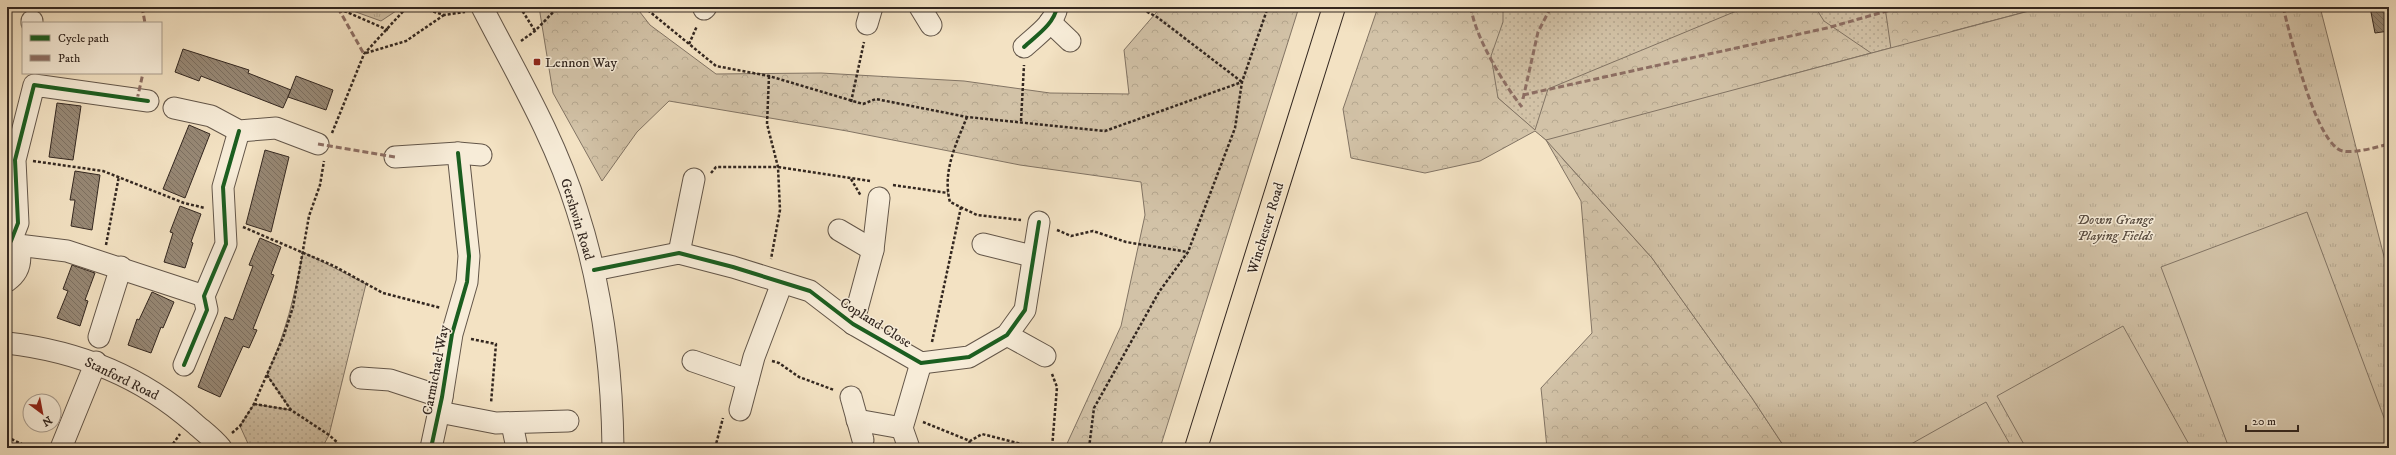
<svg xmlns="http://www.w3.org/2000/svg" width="2396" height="455" font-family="'IM FELL DW Pica',serif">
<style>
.grass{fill:url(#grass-dots);stroke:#827464}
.forest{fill:url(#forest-crowns);stroke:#827464}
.park{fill:url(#park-tufts);stroke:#827464}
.pitch{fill:#d2c2a7;stroke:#827464}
.building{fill:url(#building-back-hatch);stroke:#332720}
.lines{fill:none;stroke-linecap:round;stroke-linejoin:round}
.minor-casing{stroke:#635649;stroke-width:23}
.primary-casing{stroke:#332720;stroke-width:24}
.path{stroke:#332720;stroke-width:2.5;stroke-dasharray:3 2;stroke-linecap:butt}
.minor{stroke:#f7ecd8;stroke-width:21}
.primary{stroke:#f3e2c3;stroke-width:22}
.quiet{stroke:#8d6e63;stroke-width:3;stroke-dasharray:6 3;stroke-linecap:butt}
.cycleway-casing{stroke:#f7ecd8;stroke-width:6}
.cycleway{stroke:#1b5e20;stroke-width:4}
.poi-dot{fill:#8f2418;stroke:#f7ecd8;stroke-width:1.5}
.labels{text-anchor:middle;stroke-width:3;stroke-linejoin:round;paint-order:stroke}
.poi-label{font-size:14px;fill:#332720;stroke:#f7ecd8;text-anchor:start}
.street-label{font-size:14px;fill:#332720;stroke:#f7ecd8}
.park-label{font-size:14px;font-style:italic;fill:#5b4e42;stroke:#f7ecd8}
</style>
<defs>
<pattern id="grass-dots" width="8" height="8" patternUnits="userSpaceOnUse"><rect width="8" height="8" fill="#d2c2a7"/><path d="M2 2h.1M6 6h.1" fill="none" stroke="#b5a78f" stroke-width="1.8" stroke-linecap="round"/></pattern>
<pattern id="forest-crowns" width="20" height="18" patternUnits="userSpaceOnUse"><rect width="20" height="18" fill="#d2c2a7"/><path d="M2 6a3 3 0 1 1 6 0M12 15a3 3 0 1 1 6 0" fill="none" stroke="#b5a78f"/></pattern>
<pattern id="park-tufts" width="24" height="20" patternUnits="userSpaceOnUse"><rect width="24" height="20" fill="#d2c2a7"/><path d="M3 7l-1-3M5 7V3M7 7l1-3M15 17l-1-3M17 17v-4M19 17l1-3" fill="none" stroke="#b5a78f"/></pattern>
<pattern id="building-back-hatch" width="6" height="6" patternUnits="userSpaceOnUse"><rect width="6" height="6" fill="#978875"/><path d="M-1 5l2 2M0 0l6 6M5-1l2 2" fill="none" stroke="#7c6f60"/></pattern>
</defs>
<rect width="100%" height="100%" fill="#f3e2c3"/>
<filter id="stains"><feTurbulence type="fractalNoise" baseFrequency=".005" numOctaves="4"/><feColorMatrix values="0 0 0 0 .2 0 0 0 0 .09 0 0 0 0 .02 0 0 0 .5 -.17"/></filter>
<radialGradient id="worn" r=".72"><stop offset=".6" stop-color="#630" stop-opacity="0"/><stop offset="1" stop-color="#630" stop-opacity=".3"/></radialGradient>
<g class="grass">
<path d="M1441,7H2044L1546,140L1498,98Z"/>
<path d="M303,252L366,284L329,435L322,448H250L240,426L254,404L291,410L267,375C286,331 294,299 303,252Z"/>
</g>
<g class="forest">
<path d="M539,7H636L650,25L716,74L821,73L964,81L1050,93L1129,94L1124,50L1161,7H1299L1160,448H1065L1121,326L1145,215L1141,182L1020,165L847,131L669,101L637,132L602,181L553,93Z"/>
<path d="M1378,7H1503V22L1491,56L1498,98L1535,130L1548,89L1746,7H1815L1824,21L1871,53L1767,81L1562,158L1652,258L1752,398L1785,448H1547L1541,388L1592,333L1581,201L1546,140L1535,131L1480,161L1425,173L1351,158L1343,109Z"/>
<path d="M1885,7H2044L1953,31L1893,63Z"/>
</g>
<g class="park">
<path d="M342,7H402L381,21Z"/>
<path d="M2044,7H2320L2389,276V448H1785L1752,398L1652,258L1546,140Z"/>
</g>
<g class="pitch">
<path d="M2307,212L2389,431V448H2229L2161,267Z"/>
<path d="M2123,326L2191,448H2026L1997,396Z"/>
<path d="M1986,402L2012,448H1904Z"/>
</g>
<g class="building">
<path d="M2370,7H2389V31L2375,33Z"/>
<path d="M183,49L249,70L248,73L291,90L283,108L201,76L199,81L175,72Z"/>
<path d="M296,76L333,90L326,110L288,97Z"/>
<path d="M57,103L81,106L73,160L49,157Z"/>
<path d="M189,125L210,134L185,198L163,189Z"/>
<path d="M265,150L289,157L271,232L246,224Z"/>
<path d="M75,171L100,175L92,230L71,226L75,200H70Z"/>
<path d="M180,206L201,214L191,242L193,243L185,268L164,262L173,233L170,232Z"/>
<path d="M260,238L281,247L271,274L274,275L253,329L257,330L249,348L243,346L220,397L198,387L225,317L233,320L253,266L249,265Z"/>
<path d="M72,265L95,273L85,300L88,301L80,326L57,318L68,291L63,289Z"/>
<path d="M152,292L174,302L163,328L161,327L151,353L128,345L137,319L139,320Z"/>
</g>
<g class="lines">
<defs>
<g id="minor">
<path d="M482,7C516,73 555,138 577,210C602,287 612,367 613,448"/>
<path d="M920,7L931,25"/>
<path d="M704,9L706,7"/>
<path d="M32,21V23"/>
<path d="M1050,22L1070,41"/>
<path d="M867,24L872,7"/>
<path d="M1024,47C1037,35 1054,24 1057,7"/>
<path d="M174,108L211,116L239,131L276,128L318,144"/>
<path d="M395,157L458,153L481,155"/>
<path d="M839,230L873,250"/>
<path d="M7,240L18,245C22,260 20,272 7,281"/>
<path d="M11,241L18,223L15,160L34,85L148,101"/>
<path d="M983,244L1032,256"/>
<path d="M18,245L67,251L204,296"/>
<path d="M679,253L694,179"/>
<path d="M594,270L679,253L733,267L810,291L853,324L921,363L969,357L1007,335L1025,310L1039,222"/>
<path d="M853,324L873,250L879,198"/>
<path d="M1007,335L1045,356"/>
<path d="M99,337L121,267"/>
<path d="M7,343C77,351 141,376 194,423C203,431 213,438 221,448"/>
<path d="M693,361L748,380"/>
<path d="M184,365L207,310L204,296L226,244L223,187L239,131"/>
<path d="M361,378L390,380L442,397"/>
<path d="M851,397L863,440"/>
<path d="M740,410L754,357L782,283"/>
<path d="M439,412L496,423L568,421"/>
<path d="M857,420L902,428"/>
<path d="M512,424L517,448"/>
<path d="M61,448L96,362"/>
<path d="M431,448L442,397L452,334L467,282L469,256L458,153"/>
<path d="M909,448L902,428L921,363"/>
</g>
<path id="primary" d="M1196,448L1334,7"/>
</defs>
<use href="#minor" class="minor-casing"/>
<use href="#primary" class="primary-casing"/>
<g class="path">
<path d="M335,7L388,30"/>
<path d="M419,7L444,15L465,12"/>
<path d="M520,7L535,31"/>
<path d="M644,7L716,66L769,76L863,104L876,99L967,117L1105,131L1242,82"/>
<path d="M1138,7L1157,17L1242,82"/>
<path d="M521,41L535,31L558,7"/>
<path d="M689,44L697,26"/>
<path d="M366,53L406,41L444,15"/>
<path d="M536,63L537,62"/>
<path d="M769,76L767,124L778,167L780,210L771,259"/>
<path d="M851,102L864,42"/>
<path d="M967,117C956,144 942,172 950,202L977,215L1021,220"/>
<path d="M1021,121L1024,65"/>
<path d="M332,133L364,54L407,7"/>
<path d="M33,161L103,171L184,203L205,208"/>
<path d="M711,173L716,167H778L870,181"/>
<path d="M851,179L861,196"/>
<path d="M893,185L948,193"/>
<path d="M243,227L334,266L383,293L441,308"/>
<path d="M1057,230L1071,236L1093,231L1126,242L1188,252"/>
<path d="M106,245L119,176"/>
<path d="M471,339L496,344L491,403"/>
<path d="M932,342L961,207"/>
<path d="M772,361L779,363L799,377L834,390"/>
<path d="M1052,374L1057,387L1052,448"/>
<path d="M267,375L291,410L329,435L338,443L335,448"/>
<path d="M254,404L291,410"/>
<path d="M923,422L970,441L982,434L1037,448"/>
<path d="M232,433L240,426L254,404L283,338L293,307L309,216L320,185L324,161"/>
<path d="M7,437L30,448"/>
<path d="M170,448L180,434"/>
<path d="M715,448L723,418"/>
<path d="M967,448L970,441"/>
<path d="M1089,448L1094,408L1159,292L1188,252L1235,128L1242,82L1268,7"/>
</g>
<use href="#minor" class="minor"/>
<use href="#primary" class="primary"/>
<g class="quiet">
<path d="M142,7L145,23"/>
<path d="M1471,7C1474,35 1504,85 1522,107"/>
<path d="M2283,7C2291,38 2313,132 2338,149C2347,156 2377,147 2389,144"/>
<path d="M338,8L364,54"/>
<path d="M1523,95L1827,28L1901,7"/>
<path d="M1523,99L1538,32L1551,7"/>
<path d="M137,100L143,73"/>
<path d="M318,144L395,157"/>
</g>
<defs>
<g id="cycleway">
<path d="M1024,47C1037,35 1054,24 1057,7"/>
<path d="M11,241L18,223L15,160L34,85L148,101"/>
<path d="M594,270L679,253L733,267L810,291L853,324L921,363L969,357L1007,335L1025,310L1039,222"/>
<path d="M184,365L207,310L204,296L226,244L223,187L239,131"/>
<path d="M431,448L442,397L452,334L467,282L469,256L458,153"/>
</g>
</defs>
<use href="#cycleway" class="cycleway-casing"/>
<use href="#cycleway" class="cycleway"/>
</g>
<rect class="poi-dot" x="533" y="58" width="8" height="8" rx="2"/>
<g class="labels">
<g class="poi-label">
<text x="545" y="67">Lennon Way</text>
</g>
<g class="street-label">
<text transform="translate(578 219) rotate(73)" y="5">Gershwin Road</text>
<text transform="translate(1265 228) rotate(-73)" y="5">Winchester Road</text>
<text transform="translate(876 322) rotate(32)" y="5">Copland Close</text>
<text transform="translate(435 370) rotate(-79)" y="5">Carmichael Way</text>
<text transform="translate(122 378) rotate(26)" y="5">Stanford Road</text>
</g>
<g class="park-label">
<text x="2115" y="224">Down Grange<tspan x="2115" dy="16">Playing Fields</tspan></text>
</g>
</g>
<rect width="2396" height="455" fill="none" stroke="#f3e2c3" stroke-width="24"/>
<rect x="8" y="8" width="2380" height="439" fill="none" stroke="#332720" stroke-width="2"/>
<rect x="12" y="12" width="2372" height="431" fill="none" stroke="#332720"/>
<rect x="22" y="22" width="140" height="52" fill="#f7ecd8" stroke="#a99d8e"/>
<rect x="30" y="35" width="20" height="6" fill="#1b5e20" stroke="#a99d8e"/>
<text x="58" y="42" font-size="12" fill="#332720">Cycle path</text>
<rect x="30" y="55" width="20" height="6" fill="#8d6e63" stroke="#a99d8e"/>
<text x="58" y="62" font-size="12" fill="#332720">Path</text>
<g transform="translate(42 413) rotate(148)"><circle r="19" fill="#f7ecd8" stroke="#a99d8e"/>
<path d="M0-3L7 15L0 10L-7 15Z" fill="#8f2418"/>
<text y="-6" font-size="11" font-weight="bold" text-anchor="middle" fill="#332720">N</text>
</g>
<path d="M2246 425v6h52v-6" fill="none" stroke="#332720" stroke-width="2"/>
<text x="2252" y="425" font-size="12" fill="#332720" stroke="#f7ecd8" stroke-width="3" paint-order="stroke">20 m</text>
<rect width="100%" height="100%" filter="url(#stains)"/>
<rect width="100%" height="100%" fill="url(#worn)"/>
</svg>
